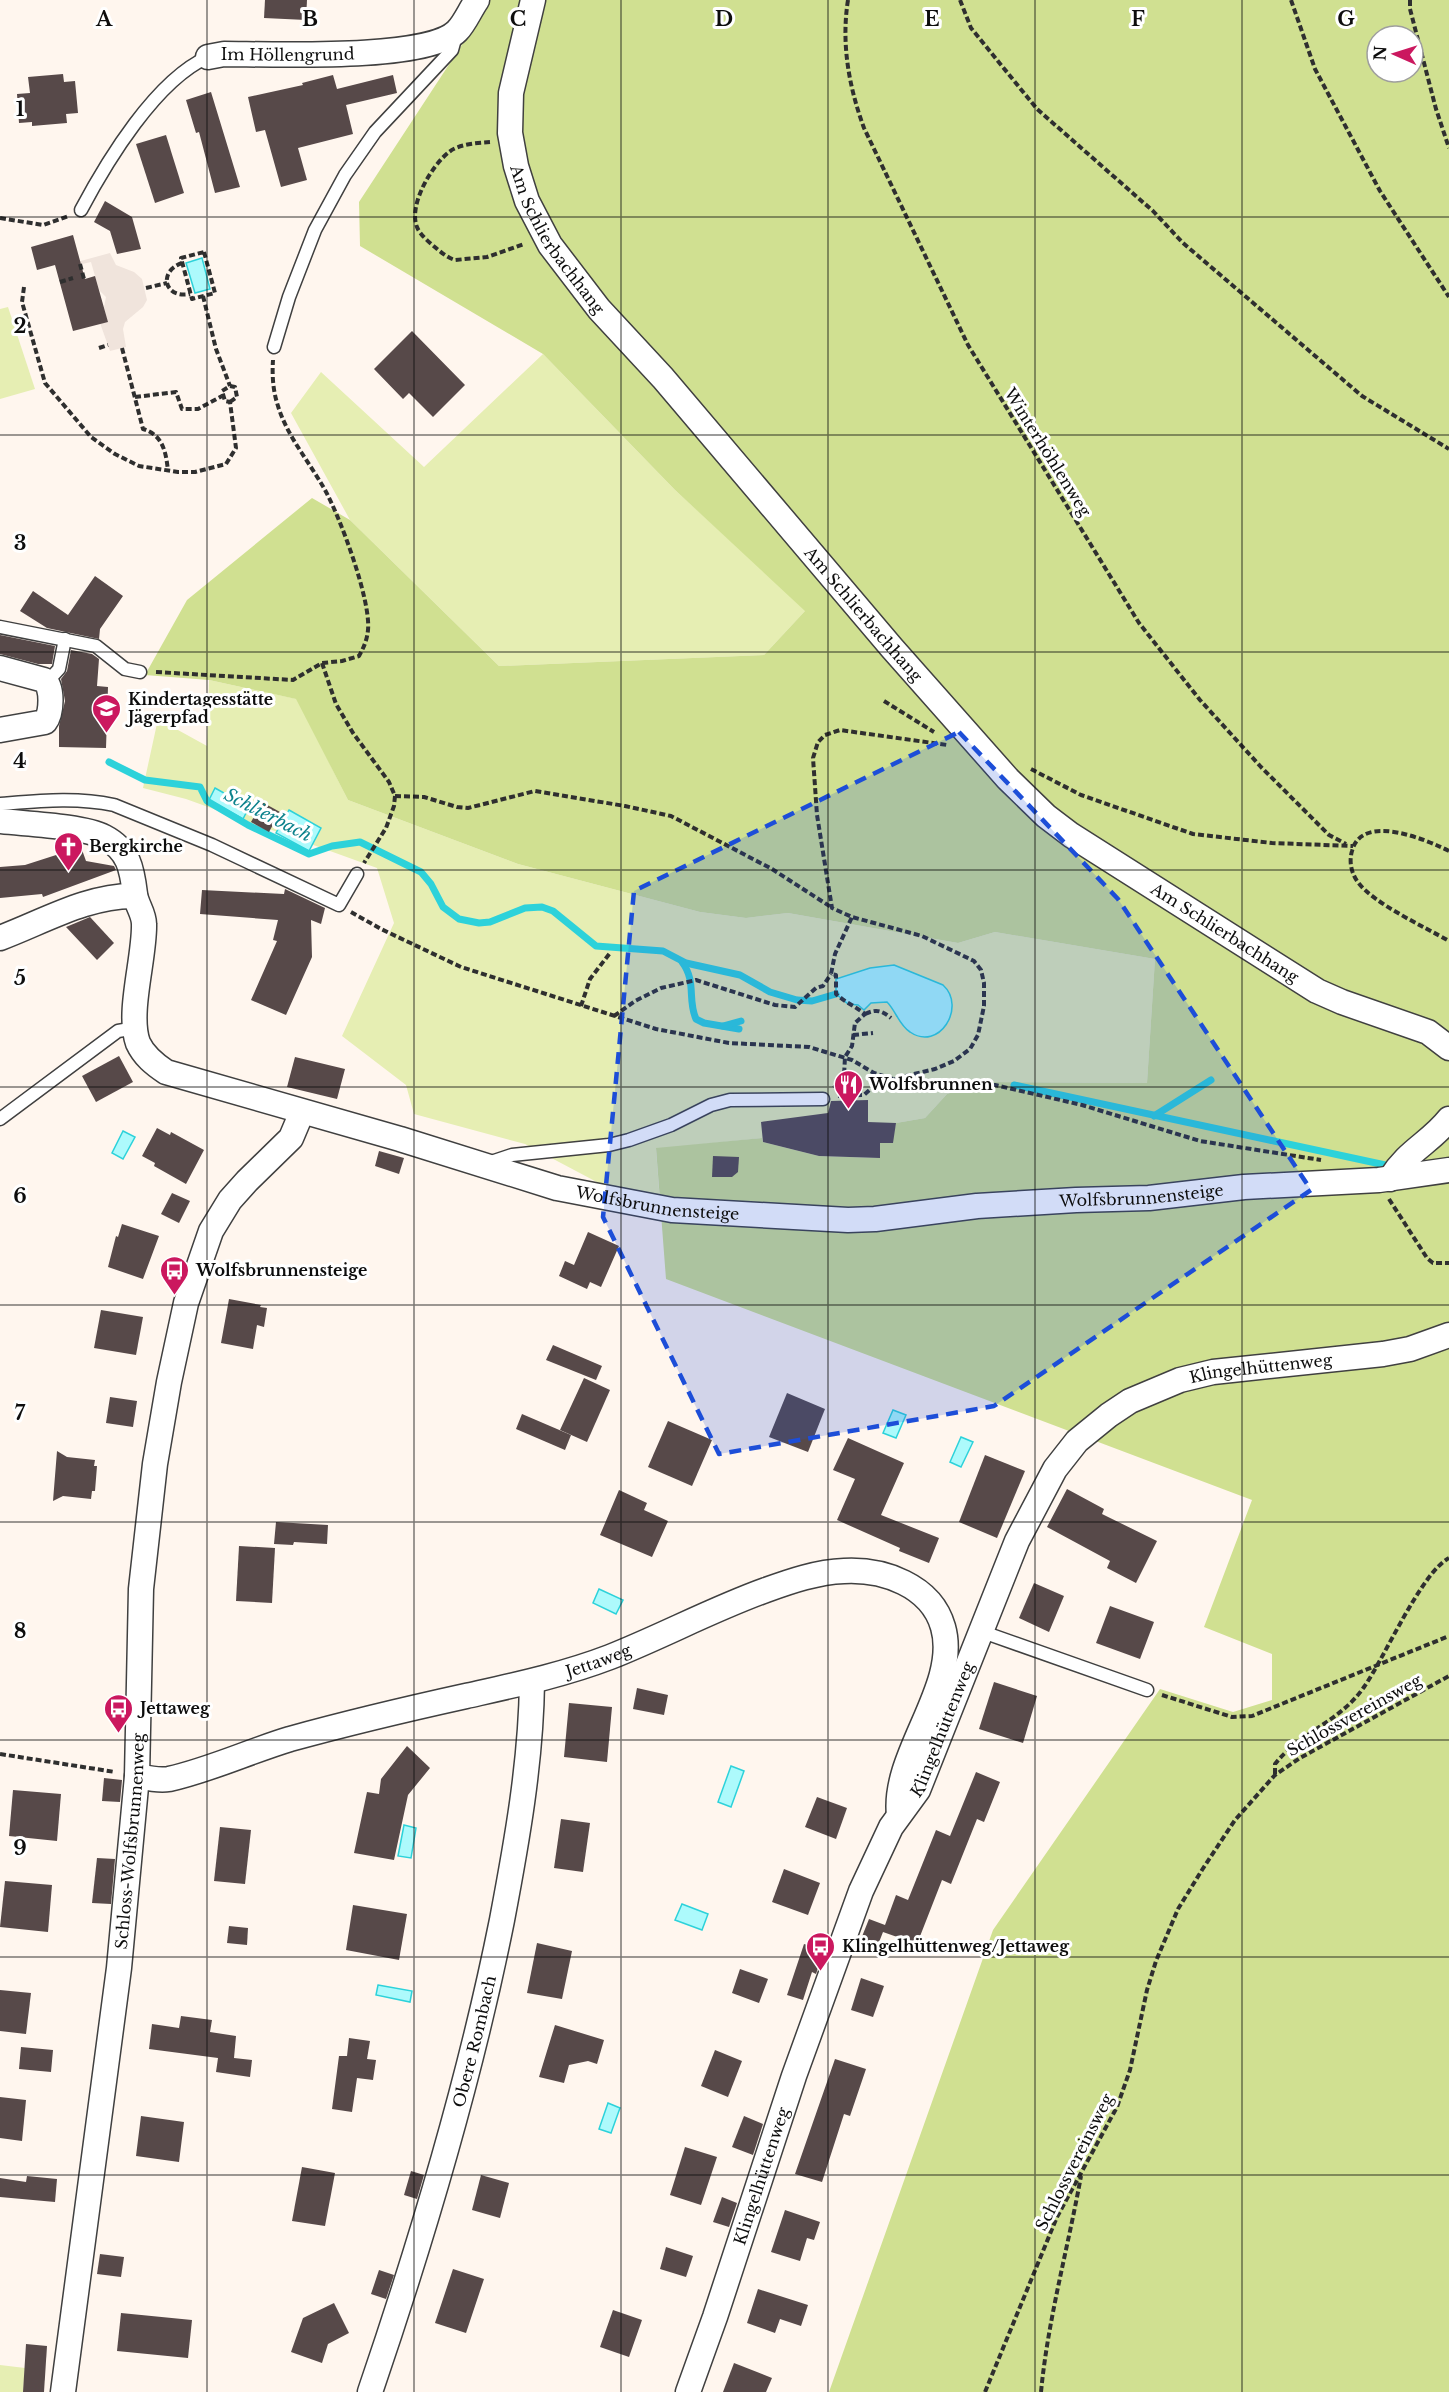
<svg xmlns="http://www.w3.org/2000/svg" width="1449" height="2392" font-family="'Libre Baskerville',serif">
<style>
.green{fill:#e6eeb3}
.forest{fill:#d0e091;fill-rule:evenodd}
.plaza{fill:#f0e4dc}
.water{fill:#adfafc;stroke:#2dd2da;stroke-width:1.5}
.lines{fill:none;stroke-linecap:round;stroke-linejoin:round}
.stream{stroke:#2dd2da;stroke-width:7}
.building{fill:#574949}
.lane-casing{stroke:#404040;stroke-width:15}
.street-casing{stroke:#404040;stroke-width:27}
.path{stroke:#2f2f2f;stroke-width:4;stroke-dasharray:6 3;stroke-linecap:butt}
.lane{stroke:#fff;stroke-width:12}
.street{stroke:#fff;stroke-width:24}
.marked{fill:#1d4ed8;fill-opacity:0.2;stroke:#1d4ed8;stroke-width:4.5;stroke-dasharray:12 8;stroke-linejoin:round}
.grid{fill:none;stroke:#0d0d0d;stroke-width:1.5;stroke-opacity:0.55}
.labels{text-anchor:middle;stroke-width:6;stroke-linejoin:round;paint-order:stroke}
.street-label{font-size:16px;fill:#0d0d0d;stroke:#fff}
.poi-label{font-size:16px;font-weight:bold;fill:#0d0d0d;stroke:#fff;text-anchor:start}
.water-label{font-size:18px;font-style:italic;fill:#0c828c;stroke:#fff}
.grid-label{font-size:20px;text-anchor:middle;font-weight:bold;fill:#0d0d0d;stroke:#fff;stroke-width:6;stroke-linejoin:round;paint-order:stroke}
</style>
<rect width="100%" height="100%" fill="#fff6ee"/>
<g class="green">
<path d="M8,307L35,389L0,399V309Z"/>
<path d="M543,354L675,490L806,610L764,655L499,666L350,520L291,413L321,372L424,467Z"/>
<path d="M209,680L297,699L348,800L518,864L700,912L746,918L788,913L958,943L995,932L1155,959L1147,1083L983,1082L947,1094L925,1118L896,1123L893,1143L880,1158L819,1156L763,1142L762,1138L656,1149L661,1216L525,1144L414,1114L406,1085L342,1036L394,923L377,868L186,799L143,788L158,719L207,746Z"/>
<path d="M0,2365L25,2368L23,2392H0Z"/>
</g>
<path class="forest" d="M488,0H1449V2392H829L993,1930L1160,1689L1233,1712L1272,1700V1654L1204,1627L1252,1500L666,1279L656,1148L762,1138L763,1142L819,1156L879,1158L880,1143H892L896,1123L925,1118L947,1094L983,1082L1147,1083L1155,959L995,932L958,943L788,913L746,918L700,912L518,864L348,800L296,699L209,680L145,675L187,600L312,498L350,520L499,666L764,655L805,611L675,490L543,354L360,246L359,202L482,14ZM1377,36H1413V72H1377Z"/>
<path class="plaza" d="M110,253L116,265L134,272L142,279L147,300L143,307L125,322L123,329L126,347L110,351L100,323L107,321L104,307L106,297L99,290L91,262L78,265L77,262Z"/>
<g class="water">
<path d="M202,258L210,289L195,293L186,263Z"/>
<path d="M215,788L249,807L243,819L209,800Z"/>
<path d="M289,810L321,828L309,851L276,833Z"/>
<path d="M894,965L943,985C967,1007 939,1052 910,1032C899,1025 896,1011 887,1002L871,1003L864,1010L858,1005L848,1004L836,994V979L870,968Z"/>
<path d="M123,1131L135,1137L123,1159L112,1153Z"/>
<path d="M893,1410L906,1415L896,1438L883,1433Z"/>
<path d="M961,1437L973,1442L961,1467L950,1462Z"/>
<path d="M599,1589L623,1600L616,1614L593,1603Z"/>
<path d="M731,1766L744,1771L731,1807L718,1802Z"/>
<path d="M404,1825L416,1828L411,1858L398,1856Z"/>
<path d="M682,1904L708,1914L702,1930L675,1920Z"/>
<path d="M378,1985L412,1991L410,2002L376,1995Z"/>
<path d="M608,2103L620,2108L611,2133L599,2129Z"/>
</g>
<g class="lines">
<g class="stream">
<path d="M109,762L145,780L200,787L207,801L248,825L309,854L332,846L360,842L421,872L431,884L443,907L459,919L479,923L490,922L525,908L542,907L553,911L596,946L663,951L686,963L740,975L770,992L797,1000L812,1001L836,994"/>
<path d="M682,962C697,982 687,999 696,1019L704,1023L739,1029"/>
<path d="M723,1026L741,1021"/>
<path d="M1014,1085L1390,1166"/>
<path d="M1154,1116L1211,1080"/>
</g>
</g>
<g class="building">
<path d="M265,0H307L306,20L264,18Z"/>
<path d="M63,74L64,82L75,81L78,113L66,114L67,123L32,126V122L19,123L17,94L30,93L28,77Z"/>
<path d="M333,75L337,89L393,75L397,93L346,105L353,134L298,148L307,180L281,187L265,130L256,132L248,97L303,85L302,83Z"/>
<path d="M211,92L240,187L215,193L199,132L196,133L186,100Z"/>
<path d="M166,135L184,193L155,203L136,144Z"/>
<path d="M105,201L132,217L141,249L117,254L110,231L94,222Z"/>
<path d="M73,235L85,279L95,276L108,322L73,331L55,265L37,270L31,247Z"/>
<path d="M412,331L465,385L433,417L409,393L403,399L374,369Z"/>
<path d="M95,576L123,596L100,629L99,639L47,628L20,611L33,591L68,615Z"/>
<path d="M0,635L55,646L52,664H38L0,654Z"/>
<path d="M71,650L92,654L99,659L97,686L108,687L106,748L59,747V726L65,701L61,679L67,671Z"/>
<path d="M262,802L280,812L269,832L251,822Z"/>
<path d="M81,847L86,861L114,866L116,870L43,897L42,894L0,898V867L25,865Z"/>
<path d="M285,889L325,908L321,924L311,920L312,957L286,1015L251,1000L277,941L273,940L278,920L200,914L202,890L284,894Z"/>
<path d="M90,917L114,943L97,960L66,927Z"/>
<path d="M119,1056L133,1082L96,1102L82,1076Z"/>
<path d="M295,1057L345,1069L337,1099L287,1087Z"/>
<path d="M868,1100V1122L896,1123L893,1143H880V1158L819,1156L763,1142L761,1122L828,1113L831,1101Z"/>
<path d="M157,1128L170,1135L171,1132L204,1150L186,1184L154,1166L155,1163L142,1156Z"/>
<path d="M379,1151L404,1158L399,1174L375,1166Z"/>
<path d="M713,1156L739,1157L738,1172L732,1177H712Z"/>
<path d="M172,1193L190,1201L179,1223L161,1214Z"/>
<path d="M122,1224L159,1236L143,1279L108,1267L116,1236L118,1237Z"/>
<path d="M588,1232L619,1246L601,1287L590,1282L587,1289L559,1276L565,1261L574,1265Z"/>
<path d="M229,1299L261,1305L260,1307L267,1308L264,1327L257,1325L253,1349L221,1343Z"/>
<path d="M101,1310L143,1317L136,1355L94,1348Z"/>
<path d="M553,1345L602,1366L596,1380L546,1360Z"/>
<path d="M584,1378L610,1390L587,1442L560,1430Z"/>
<path d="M787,1393L825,1409L808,1452L769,1437Z"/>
<path d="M110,1397L137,1401L133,1427L106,1423Z"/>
<path d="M522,1414L571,1435L565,1450L516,1429Z"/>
<path d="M668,1421L712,1440L692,1486L648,1467Z"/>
<path d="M848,1438L904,1463L881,1515L939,1538L929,1563L899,1551L900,1548L837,1520L855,1479L833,1470Z"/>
<path d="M57,1451L67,1457L95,1460L94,1466H97L95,1491H92L91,1499L63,1496L53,1501Z"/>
<path d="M985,1455L1025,1471L997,1538L959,1522Z"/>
<path d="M1067,1489L1104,1509L1102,1514L1157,1541L1136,1583L1107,1568L1110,1561L1047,1527Z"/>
<path d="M619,1490L647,1503L644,1510L668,1521L652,1557L600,1535Z"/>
<path d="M276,1522L328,1525L327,1544L294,1542L293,1545L274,1544Z"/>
<path d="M239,1546L275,1548L272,1603L236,1601Z"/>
<path d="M1034,1583L1064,1596L1049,1632L1019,1618Z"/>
<path d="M1110,1606L1154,1622L1140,1659L1096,1643Z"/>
<path d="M994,1682L1037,1696L1023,1743L979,1729Z"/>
<path d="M637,1688L668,1695L664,1715L633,1709Z"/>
<path d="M569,1703L612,1707L607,1762L564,1757Z"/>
<path d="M407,1746L430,1768L408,1795L394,1860L354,1853L367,1792L379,1794L381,1779Z"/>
<path d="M976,1772L1000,1782L984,1822L977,1819L951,1884L942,1880L917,1944L883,1932L874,1955L857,1949L869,1919L885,1925L896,1895L908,1900L936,1830L950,1836Z"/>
<path d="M104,1778L122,1780L120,1802L102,1801Z"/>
<path d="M13,1790L61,1794L57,1841L9,1836Z"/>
<path d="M817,1797L847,1808L836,1839L805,1827Z"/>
<path d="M561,1819L590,1823L583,1872L554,1868Z"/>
<path d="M220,1827L251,1830L245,1884L214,1881Z"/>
<path d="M97,1858L115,1859L111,1904L92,1903Z"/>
<path d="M784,1869L820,1883L808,1915L772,1902Z"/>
<path d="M5,1881L52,1885L48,1932L0,1927Z"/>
<path d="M353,1905L407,1914L399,1960L346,1950Z"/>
<path d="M229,1926L248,1928L247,1945L227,1943Z"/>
<path d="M537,1943L572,1951L562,1999L527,1993Z"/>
<path d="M804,1944L824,1950L816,1974L812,1972L803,2000L787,1995Z"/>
<path d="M740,1969L768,1979L759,2003L732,1993Z"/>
<path d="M861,1978L884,1986L873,2017L851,2010Z"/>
<path d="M0,1990L31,1993L26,2034L0,2031Z"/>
<path d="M181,2016L212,2020L210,2032L236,2036L234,2058L252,2060L250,2077L216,2072L218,2058L149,2049L152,2024L179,2028Z"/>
<path d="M555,2025L604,2040L597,2064L588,2061L569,2065L564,2083L539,2077Z"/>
<path d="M349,2038L370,2041L367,2059L376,2060L373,2080L357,2078L352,2112L332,2109L339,2056H347Z"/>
<path d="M21,2047L53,2050L51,2072L19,2069Z"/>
<path d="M715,2050L742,2061L728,2097L701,2086Z"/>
<path d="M835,2059L866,2069L850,2116L844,2114L822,2182L795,2174Z"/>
<path d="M0,2097L26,2100L22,2141L0,2138Z"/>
<path d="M141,2116L184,2122L179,2162L136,2156Z"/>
<path d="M744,2116L763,2124L753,2155L732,2147Z"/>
<path d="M685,2147L717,2157L701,2205L670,2195Z"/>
<path d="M302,2167L335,2173L325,2226L292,2221Z"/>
<path d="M411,2171L424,2175L417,2199L404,2195Z"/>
<path d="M481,2175L509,2183L500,2218L472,2210Z"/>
<path d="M27,2176L57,2179L55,2202L0,2197V2178L26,2182Z"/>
<path d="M722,2197L737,2203L729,2227L713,2222Z"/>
<path d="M785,2210L820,2222L814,2240L807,2238L800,2261L771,2252Z"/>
<path d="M666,2247L693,2256L686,2277L660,2269Z"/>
<path d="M100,2254L124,2257L121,2277L97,2274Z"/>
<path d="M453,2269L484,2279L466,2333L435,2323Z"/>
<path d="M379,2270L394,2275L386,2299L371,2294Z"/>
<path d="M758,2289L808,2305L801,2326L780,2319L775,2333L747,2323Z"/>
<path d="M334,2303L349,2333L328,2344L322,2363L291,2352L303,2318Z"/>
<path d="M613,2310L642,2320L629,2357L600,2347Z"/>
<path d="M121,2313L192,2320L188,2358L117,2351Z"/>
<path d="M26,2344L47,2346L44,2392H23Z"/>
<path d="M734,2363L772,2378L766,2392H723Z"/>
</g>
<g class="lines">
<defs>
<g id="lane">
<path d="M81,210C107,161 156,80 208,57"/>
<path d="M274,347L289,297L315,230L345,175L375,132L452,50L457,32"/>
<path d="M0,627L96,646L125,669L140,672"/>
<path d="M47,682L59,669L65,639"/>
<path d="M0,804C39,801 76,797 114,805L212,845L339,905L357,874"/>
<path d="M0,1119L118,1031L136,1028"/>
<path d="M488,1163L512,1155L609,1145L629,1140L671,1125L711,1105L730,1100L823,1099"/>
<path d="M980,1631L1147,1690"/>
</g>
<g id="street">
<path id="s1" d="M533,0L511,93L510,133L516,166L527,201L550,245L599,309L663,378L892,648L1008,779L1046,816L1071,835L1317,991L1342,1002L1428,1032L1449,1048"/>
<path id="s2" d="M208,57L224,54C268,54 428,61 457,31C465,23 470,10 477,0"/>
<path d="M0,668L44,680C53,687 52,713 45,722L0,730"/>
<path id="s3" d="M0,821C26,824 83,826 104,837C129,850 132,869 135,894C136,904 144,913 144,924C145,957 127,1013 138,1043C144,1056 154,1064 166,1072L400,1139L557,1188L672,1210L848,1220L875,1219L977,1206L1076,1200L1149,1198L1244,1187L1379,1180L1449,1170"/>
<path d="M0,938C43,922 88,895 135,896"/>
<path d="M1390,1179C1408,1150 1430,1143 1449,1119"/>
<path id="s4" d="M137,1776C147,1778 158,1781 169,1779C210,1770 250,1751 290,1739C348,1723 407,1709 466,1696C515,1685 563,1675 610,1657C663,1636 713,1609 766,1590C791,1581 817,1572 844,1571C883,1569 931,1585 943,1627C960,1686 892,1754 899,1815"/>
<path id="s5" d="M63,2392L119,1968L137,1776L141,1589L155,1464L169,1382L186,1303L211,1231L230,1200L247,1181L291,1138L302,1112"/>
<path id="s6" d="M370,2392C423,2237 470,2080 502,1920C517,1841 531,1762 532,1682"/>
<path id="s7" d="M688,2392L715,2317L794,2076L861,1891L891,1827L918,1790L1017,1541L1055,1469L1077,1441L1109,1415L1130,1401L1180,1380L1213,1372L1383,1354L1410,1349L1449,1335"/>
</g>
</defs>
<use href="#lane" class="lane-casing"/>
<use href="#street" class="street-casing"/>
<g class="path">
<path d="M848,0C841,44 849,87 864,128L968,345L1139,623L1200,700L1261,767L1329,835L1346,844"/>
<path d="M960,0L971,28L1037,109L1153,211L1183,243L1362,396L1449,449"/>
<path d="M1291,0L1315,69L1380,191L1449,297"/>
<path d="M1410,0V9L1436,109L1449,148"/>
<path d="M490,142C477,143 459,144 449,152C432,165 408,205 417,227C420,235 429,242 436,248C442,253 448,258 455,260L487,257L524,244"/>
<path d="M0,218L43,225L69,216"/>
<path d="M204,252L215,293L192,299L181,258Z"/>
<path d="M182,263C157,272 165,299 190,294"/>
<path d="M80,264L84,279"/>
<path d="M60,282L73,278"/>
<path d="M24,287L22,302L45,383L91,437L115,454L139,466L178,472H195L226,464L236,448L230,402L225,401L222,391L230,386L235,387L237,397L230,402"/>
<path d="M146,288L167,283"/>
<path d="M203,296L216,349L230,386"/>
<path d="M99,348L108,345"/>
<path d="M122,348L143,429C163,435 166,452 168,471"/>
<path d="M135,397L176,392L182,409H198L222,396"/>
<path d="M322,663L336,704L353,733L389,782L395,796L394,806L386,828L364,863"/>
<path d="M156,672L293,680L322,663L342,661L359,656C364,647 367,640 368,630C371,600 340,517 325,490C310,463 287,436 278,406C273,391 272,376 273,360"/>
<path d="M884,701L934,732"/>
<path d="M1031,769L1081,795L1193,834L1272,843L1353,846"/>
<path d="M395,796L424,797L457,807L468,808L535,791L625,806L671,816L772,869L831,907"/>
<path d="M1449,851C1427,840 1362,812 1352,851C1349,861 1351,872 1357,881C1372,903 1425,927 1449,941"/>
<path d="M351,912L381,929L461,967L656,1029L729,1043L809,1047L852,1060L874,1073L893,1079L935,1069L954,1061L970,1049L978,1035L984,1006V983L981,970L974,961L922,936L852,917L832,908L817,815L813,758L818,742L825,735L840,730L947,745"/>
<path d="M581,1006L590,979L610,953"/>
<path d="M865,1014C876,1009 881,1010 891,1018"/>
<path d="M614,1016L635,1001L661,988L696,980L775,1005L795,1007L816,988L823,986L831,974"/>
<path d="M853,1035L873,1033"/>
<path d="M894,1079L916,1083L995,1085L1082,1105L1200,1141L1321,1160"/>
<path d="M834,1088L844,1076L845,1057L852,1046L855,1023L865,1014C855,1006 846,1003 836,994V975L831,974L835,954L852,917"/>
<path d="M838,1096L864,1095L884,1077"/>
<path d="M1389,1199L1427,1258L1433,1263H1449"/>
<path d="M1162,1695L1232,1717L1252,1716L1449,1636"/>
<path d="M0,1754L115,1772"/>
<path d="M1275,1774V1764C1300,1732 1340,1722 1364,1687C1385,1657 1421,1573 1449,1558"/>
<path d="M985,2392L1057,2217L1117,2107L1130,2070L1147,1990L1156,1961L1178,1909L1202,1870L1235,1820L1275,1775L1300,1758L1449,1676"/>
<path d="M1041,2392C1048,2319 1068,2248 1081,2176"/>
</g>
<use href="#lane" class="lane"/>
<use href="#street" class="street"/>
</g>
<path class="marked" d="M959,732L1118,899L1311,1190L994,1406L719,1454L603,1217L634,891Z"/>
<path class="grid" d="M207,0V2392M414,0V2392M621,0V2392M828,0V2392M1035,0V2392M1242,0V2392M0,217H1449M0,435H1449M0,652H1449M0,870H1449M0,1087H1449M0,1305H1449M0,1522H1449M0,1740H1449M0,1957H1449M0,2175H1449"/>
<defs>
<symbol id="school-pin" viewBox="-11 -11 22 30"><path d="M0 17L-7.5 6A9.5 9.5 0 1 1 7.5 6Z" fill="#cb185f" stroke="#fff"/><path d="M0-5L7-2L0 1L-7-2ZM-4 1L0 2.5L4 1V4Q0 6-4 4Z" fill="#fff"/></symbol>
<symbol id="church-pin" viewBox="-11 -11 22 30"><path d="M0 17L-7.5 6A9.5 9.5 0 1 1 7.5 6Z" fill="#cb185f" stroke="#fff"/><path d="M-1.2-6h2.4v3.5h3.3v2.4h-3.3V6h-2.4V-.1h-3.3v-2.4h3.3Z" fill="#fff"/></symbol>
<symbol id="restaurant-pin" viewBox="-11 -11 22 30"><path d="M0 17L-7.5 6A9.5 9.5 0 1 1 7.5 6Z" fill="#cb185f" stroke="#fff"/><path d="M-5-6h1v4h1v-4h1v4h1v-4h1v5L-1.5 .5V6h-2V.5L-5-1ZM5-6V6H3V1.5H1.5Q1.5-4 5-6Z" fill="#fff"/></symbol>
<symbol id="bus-pin" viewBox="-11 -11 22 30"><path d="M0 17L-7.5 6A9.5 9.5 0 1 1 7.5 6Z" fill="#cb185f" stroke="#fff"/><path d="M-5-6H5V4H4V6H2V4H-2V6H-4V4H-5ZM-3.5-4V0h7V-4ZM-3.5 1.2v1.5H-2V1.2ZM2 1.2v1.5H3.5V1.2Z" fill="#fff"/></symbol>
</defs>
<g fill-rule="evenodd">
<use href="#school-pin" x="90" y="692" width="33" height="45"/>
<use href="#church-pin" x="52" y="830" width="33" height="45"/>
<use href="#restaurant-pin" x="832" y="1068" width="33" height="45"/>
<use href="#bus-pin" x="158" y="1254" width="33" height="45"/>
<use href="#bus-pin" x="102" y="1692" width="33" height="45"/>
<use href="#bus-pin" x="804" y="1930" width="33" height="45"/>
</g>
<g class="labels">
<g class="street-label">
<text dy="6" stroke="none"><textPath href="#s2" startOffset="80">Im Höllengrund</textPath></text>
<text dy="6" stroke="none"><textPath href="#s1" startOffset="254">Am Schlierbachhang</textPath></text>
<text transform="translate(1048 452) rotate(58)" y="6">Winterhöhlenweg</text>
<text dy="6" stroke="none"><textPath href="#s1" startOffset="740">Am Schlierbachhang</textPath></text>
<text dy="6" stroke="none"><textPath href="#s1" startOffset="1226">Am Schlierbachhang</textPath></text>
<text dy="6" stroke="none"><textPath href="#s3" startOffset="1362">Wolfsbrunnensteige</textPath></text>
<text dy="6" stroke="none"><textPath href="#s3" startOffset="876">Wolfsbrunnensteige</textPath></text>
<text dy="6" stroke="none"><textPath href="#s7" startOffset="1234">Klingelhüttenweg</textPath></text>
<text dy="6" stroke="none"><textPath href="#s4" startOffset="478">Jettaweg</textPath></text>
<text transform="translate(1354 1715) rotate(-29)" y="6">Schlossvereinsweg</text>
<text dy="6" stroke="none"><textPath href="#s7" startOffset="712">Klingelhüttenweg</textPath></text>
<text dy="6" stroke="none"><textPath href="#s5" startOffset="555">Schloss-Wolfsbrunnenweg</textPath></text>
<text dy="6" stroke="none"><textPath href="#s6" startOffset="366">Obere Rombach</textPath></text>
<text transform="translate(1074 2162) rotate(-63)" y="6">Schlossvereinsweg</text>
<text dy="6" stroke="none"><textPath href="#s7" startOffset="228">Klingelhüttenweg</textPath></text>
</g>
<g class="poi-label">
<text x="128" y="705">Kindertagesstätte<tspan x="128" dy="18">Jägerpfad</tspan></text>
<text x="89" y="852">Bergkirche</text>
<text x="869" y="1090">Wolfsbrunnen</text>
<text x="196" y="1276">Wolfsbrunnensteige</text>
<text x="140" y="1714">Jettaweg</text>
<text x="842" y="1952">Klingelhüttenweg/Jettaweg</text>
</g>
<g class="water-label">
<text transform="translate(268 815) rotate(27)" y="6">Schlierbach</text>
</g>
</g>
<g class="grid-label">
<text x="104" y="26">A</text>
<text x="310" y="26">B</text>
<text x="518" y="26">C</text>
<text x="724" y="26">D</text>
<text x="932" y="26">E</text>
<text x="1138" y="26">F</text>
<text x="1346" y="26">G</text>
<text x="20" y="116">1</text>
<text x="20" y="333">2</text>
<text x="20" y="550">3</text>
<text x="20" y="768">4</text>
<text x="20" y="985">5</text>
<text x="20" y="1203">6</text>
<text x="20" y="1420">7</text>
<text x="20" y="1638">8</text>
<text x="20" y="1855">9</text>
</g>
<g transform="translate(1395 54) rotate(273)"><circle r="28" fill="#ffffff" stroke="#9e9e9e" stroke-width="1.5"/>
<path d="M0-4.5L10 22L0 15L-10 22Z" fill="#cb185f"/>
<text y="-9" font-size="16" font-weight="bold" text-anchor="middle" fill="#0d0d0d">N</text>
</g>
</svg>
